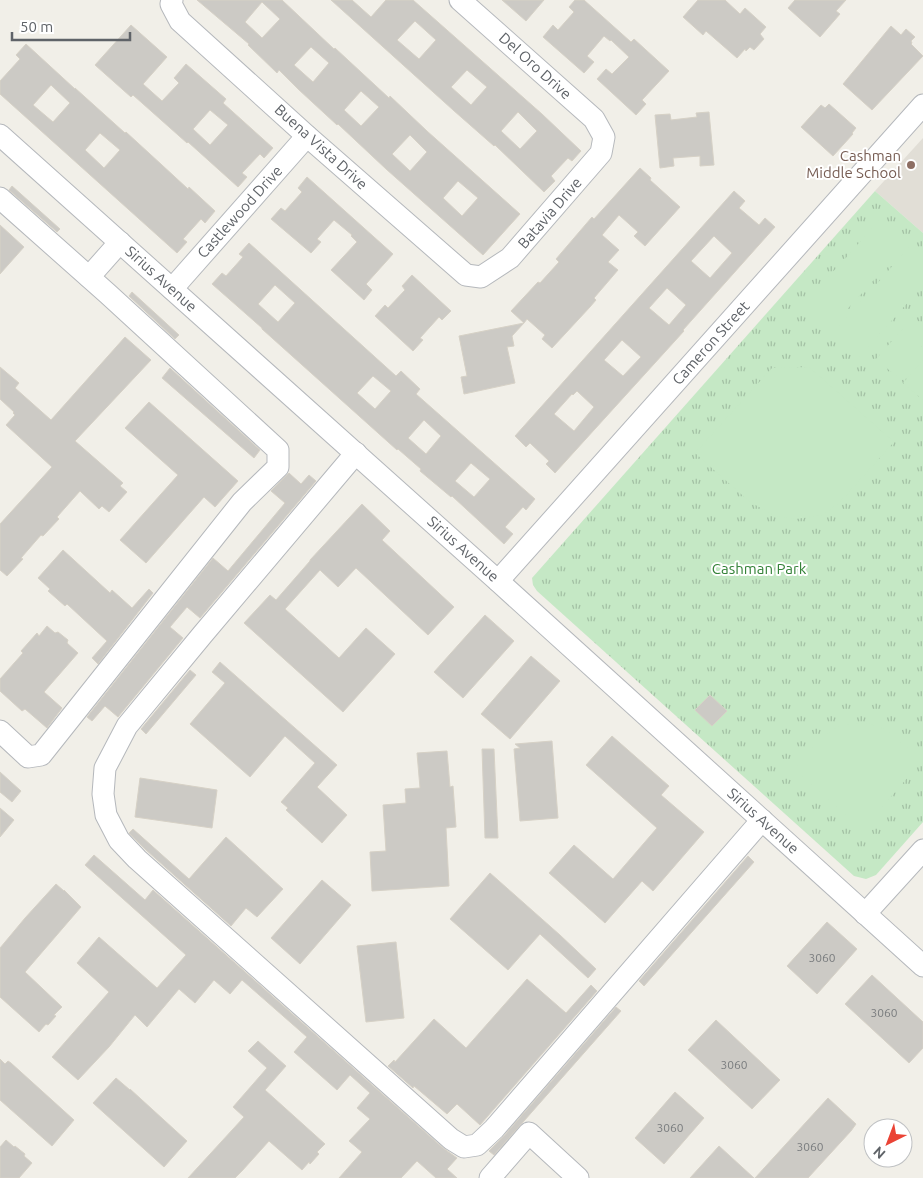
<svg xmlns="http://www.w3.org/2000/svg" width="923" height="1178" font-family="Ubuntu,sans-serif">
<style>
.education{fill:#e1ded6}
.grass{fill:url(#grass-tufts)}
.pitch{fill:#c5e8c5}
.building{fill:#cccac5;stroke:#d6d1c6;fill-rule:evenodd}
.lines{fill:none;stroke-linecap:round;stroke-linejoin:round}
.minor-casing{stroke:#b5b8bc;stroke-width:23}
.minor{stroke:#fff;stroke-width:21}
.education-dot{fill:#8d6e63;stroke:#fff;stroke-width:2}
.labels{text-anchor:middle;stroke-width:4;stroke-linejoin:round;paint-order:stroke}
.number-label{font-size:12px;fill:#7a7d7f}
.street-label{font-size:15px;fill:#5f6368;stroke:#fff}
.education-label{font-size:15px;fill:#785e54;stroke:#fff;text-anchor:end}
.park-label{font-size:15px;fill:#348238;stroke:#fff}
</style>
<defs>
<pattern id="grass-tufts" width="24" height="20" patternUnits="userSpaceOnUse" patternTransform="scale(1.25)"><rect width="24" height="20" fill="#c5e8c5"/><path d="M3 7l-1-3M5 7V3M7 7l1-3M15 17l-1-3M17 17v-4M19 17l1-3" fill="none" stroke="#a3c0a4"/></pattern>
</defs>
<rect width="100%" height="100%" fill="#f1efe8"/>
<path class="education" d="M923,138V233L875,191Z"/>
<path class="grass" d="M875,191L923,233V822L876,875L866,879L854,876L537,591L533,585L532,578Z"/>
<g class="pitch">
<path d="M879,220L906,244L871,283L844,260Z"/>
<path d="M909,247L923,259V286L901,310L874,287Z"/>
<path d="M838,266L865,290L829,329L803,305Z"/>
<path d="M868,293L895,317L859,357L833,333Z"/>
<path d="M913,317L923,325V345L896,376L876,359Z"/>
<path d="M923,360V400L903,383Z"/>
<path d="M809,367L894,442L840,502L823,515L796,519L775,516L750,502L695,453L772,368Z"/>
<path d="M856,723L870,724L887,730L922,761L869,822H854L794,769C806,755 823,733 840,726C845,724 851,724 856,723Z"/>
</g>
<g class="building">
<path d="M197,0H282L334,49L335,48L389,98L390,96L427,131L520,214L483,255L386,169L338,124L337,125L298,89L279,70L277,73L248,45L249,44ZM262,2L280,19L262,38L245,22ZM311,47L329,63L313,82L294,65ZM361,91L379,107L361,126L344,110ZM410,135L427,152L410,171L392,154ZM458,181L478,198L462,216L443,198Z"/>
<path d="M331,0H352L371,17L386,0H413L542,114L581,151L572,161L568,158L551,176L555,181L544,192L495,145L494,146L453,110ZM415,21L436,40L419,59L397,40ZM467,70L487,87L471,105L451,87ZM518,112L537,131L520,149L501,131Z"/>
<path d="M502,0H544L526,21Z"/>
<path d="M575,0H584L631,42L634,39L669,71L642,100L646,104L636,115L597,79L606,69L612,74L629,57L611,40L610,41L604,36L587,56L594,62L584,73L543,37L553,25L558,30L574,12L569,7Z"/>
<path d="M698,0H725L740,14L745,8L766,27L760,34L764,39L754,50L750,47L746,51L745,49L737,58L706,31L703,35L683,17Z"/>
<path d="M795,0H846L836,11L840,14L820,37L788,8Z"/>
<path d="M131,25L167,57L143,84L162,101L179,83L174,78L186,64L226,99L223,103L273,148L264,158L260,154L242,173L247,177L238,187L188,142L187,143L133,95L131,97L95,65ZM210,110L228,125L210,145L193,129Z"/>
<path d="M891,26L901,35L906,29L915,37L911,41L912,43L911,44L923,56L872,110L843,84Z"/>
<path d="M26,44L75,89V88L125,133L126,132L162,165L188,189L189,187L215,211L205,223L201,219L183,239L187,242L177,253L0,94V81L20,59L16,55ZM51,85L70,103L53,122L33,105ZM100,133L120,150L104,168L85,150Z"/>
<path d="M829,104L856,128L852,133L853,134L833,156L801,127L821,105L825,108Z"/>
<path d="M709,112L714,165L700,166V156L673,158L674,166L660,168L655,115L670,114L671,120L697,117L696,113Z"/>
<path d="M640,168L651,178L650,180L680,207L645,246L634,236L638,232L619,215L602,235L619,250L608,262L618,270L594,298L596,300L590,307L552,348L542,339L545,335L527,319L524,323L511,311L538,282L540,283L559,262L556,259L592,217L594,219Z"/>
<path d="M307,177L393,254L366,284L372,290L364,300L331,270L357,242L351,236L352,235L334,220L317,239L321,242L311,253L271,219L281,208L285,211L302,192L298,188Z"/>
<path d="M12,186L60,229L57,232L9,190Z"/>
<path d="M734,191L745,201L739,208L759,225L765,218L775,227L683,330L684,331L555,473L546,464L549,461L530,443L526,447L515,436ZM714,236L732,253L710,278L691,261ZM667,288L686,305L669,325L649,308ZM622,340L641,357L623,376L604,360ZM577,391L594,407L574,431L554,414L572,394L573,395Z"/>
<path d="M0,225L24,247L0,274Z"/>
<path d="M249,243L396,376L401,371L420,389L416,394L535,499L526,510L523,507L505,527L513,534L504,544L452,496L451,497L420,471L421,469L398,449L397,450L262,329V328L212,284L222,273L226,276L243,257L239,254ZM275,285L295,303L278,322L258,304ZM373,376L391,391L375,409L357,393ZM424,420L441,436L426,454L408,438ZM471,463L490,479L474,497L455,481Z"/>
<path d="M412,275L451,311L442,320L439,317L420,338L423,340L413,351L375,316L385,305L388,308L405,290L402,286Z"/>
<path d="M132,292L179,335L175,339L129,296Z"/>
<path d="M524,323L512,336L514,346L507,347L515,383L464,394L461,377L467,376L459,336Z"/>
<path d="M125,337L151,360L75,441L123,483L120,486L127,492L109,512L102,506L99,509L80,491L57,517L59,519L43,536L41,535L21,558L23,559L7,576L0,570V524L52,467L6,425L15,415L13,413L14,412L0,399V367L19,383L15,388L51,420Z"/>
<path d="M170,368L260,450L254,458L162,378Z"/>
<path d="M149,402L238,481L215,507L204,497L146,563L120,540L178,475L125,428Z"/>
<path d="M289,473L301,484L309,475L316,481L200,618L187,607L170,627L183,638L118,717L105,706L92,721L87,717L213,558L228,571L285,503L271,491Z"/>
<path d="M362,504L390,531L382,540L454,607L428,635L356,568L338,587L320,570L285,609L339,658L366,628L395,654L343,712L244,623L270,595L276,600L310,561V560Z"/>
<path d="M63,550L110,593L112,590L132,608L149,589L153,593L98,664L92,658L107,641L67,604L65,606L48,591L50,589L38,578Z"/>
<path d="M485,615L514,641L463,698L434,672Z"/>
<path d="M47,626L55,633L58,632L68,640L67,643L78,653L44,692L62,708L47,728L25,709L22,711L0,691V679L23,653L21,651L37,633L39,636Z"/>
<path d="M531,656L560,681L510,739L481,714Z"/>
<path d="M220,662L337,765L317,787L347,815L322,843L286,810L288,808L281,802L315,763L285,736L250,777L190,724L225,683L212,672Z"/>
<path d="M190,670L196,675L146,734L141,729Z"/>
<path d="M710,695L727,711L712,726L695,710Z"/>
<path d="M612,736L669,786L661,795L704,832L653,891L642,881L605,923L549,873L574,845L613,879L657,828L586,765Z"/>
<path d="M552,741L558,818L520,821L514,749L520,748L515,744Z"/>
<path d="M482,749H494L498,838H485Z"/>
<path d="M447,751L450,787L453,786L456,827L446,828L449,886L372,891L370,852L386,851L383,805L406,803L405,789L420,788L417,753Z"/>
<path d="M0,772L21,791L12,802L0,792Z"/>
<path d="M140,778L217,790L212,828L135,817Z"/>
<path d="M0,808L14,820L0,837Z"/>
<path d="M133,829L189,879L226,837L283,889L257,917L246,908L231,926L146,850L129,833Z"/>
<path d="M94,855L145,900L153,890L443,1148L457,1158L447,1169L457,1178H436L417,1161L401,1178H339L362,1152L349,1141L370,1119L357,1108L370,1093L350,1075L337,1090L294,1052L307,1037L242,980L230,994L214,980L195,1003L179,989L147,1027L135,1015L109,1047L78,1080L52,1057L109,992L77,963L99,937L157,988L186,955L85,865Z"/>
<path d="M748,856L754,862L644,986L639,981Z"/>
<path d="M490,873L560,935L596,969L588,978L540,934L508,970L450,919Z"/>
<path d="M322,880L351,905L300,964L271,938Z"/>
<path d="M56,884L64,891V890L81,907L25,972L62,1007L54,1015L56,1016L48,1025L46,1024L39,1032L0,997V948L25,918Z"/>
<path d="M827,922L857,949L817,994L787,966Z"/>
<path d="M396,942L404,1018L366,1022L357,946Z"/>
<path d="M872,975L923,1022V1048L909,1063L845,1004Z"/>
<path d="M527,979L566,1013L591,985L597,991L480,1125L457,1104L447,1114L414,1086L413,1088L388,1066L394,1060L395,1062L434,1019L466,1048Z"/>
<path d="M616,1007L621,1011L494,1155L489,1151L503,1137Z"/>
<path d="M716,1020L780,1080L752,1109L688,1050Z"/>
<path d="M258,1041L286,1066L265,1090L325,1144L317,1152L319,1154L310,1164L309,1162L302,1170L269,1141L242,1171L235,1178H188L244,1117L233,1107L267,1068L248,1051Z"/>
<path d="M0,1059L5,1064L8,1061L11,1063L74,1120L52,1146L0,1100Z"/>
<path d="M116,1078L130,1090V1089L187,1141L164,1167L93,1103Z"/>
<path d="M675,1092L704,1118L664,1164L635,1138Z"/>
<path d="M828,1098L856,1124L851,1131L808,1178H755Z"/>
<path d="M6,1140L14,1147L15,1146L25,1154L24,1156L32,1163L19,1178H0V1147Z"/>
<path d="M719,1146L754,1178H690Z"/>
</g>
<g class="lines">
<defs>
<g id="minor">
<path d="M172,0L171,4L180,21L307,136L466,275L481,277L510,258L601,153L604,137L594,119L460,0"/>
<path d="M0,135L498,581L923,966"/>
<path d="M0,198L108,294L278,450V467L242,502L41,755L28,757L0,731"/>
<path d="M89,277L120,242"/>
<path d="M172,289L307,136"/>
<path d="M356,453L203,634L127,726L105,768L103,794L106,815L119,840L137,859L451,1139L464,1147L477,1145L494,1129L762,820"/>
<path d="M498,581L923,105"/>
<path d="M865,914L923,850"/>
<path d="M490,1178L529,1133L578,1178"/>
</g>
</defs>
<use href="#minor" class="minor-casing"/>
<use href="#minor" class="minor"/>
</g>
<circle class="education-dot" cx="911" cy="165" r="5"/>
<g class="labels">
<g class="number-label">
<text x="822" y="962">3060</text>
<text x="884" y="1017">3060</text>
<text x="734" y="1069">3060</text>
<text x="670" y="1132">3060</text>
<text x="810" y="1151">3060</text>
</g>
<g class="street-label">
<text transform="translate(535 66) rotate(42)" y="5">Del Oro Drive</text>
<text transform="translate(321 147) rotate(42)" y="5">Buena Vista Drive</text>
<text transform="translate(240 212) rotate(-48)" y="5">Castlewood Drive</text>
<text transform="translate(550 213) rotate(-49)" y="5">Batavia Drive</text>
<text transform="translate(161 279) rotate(42)" y="5">Sirius Avenue</text>
<text transform="translate(711 343) rotate(-48)" y="5">Cameron Street</text>
<text transform="translate(463 549) rotate(42)" y="5">Sirius Avenue</text>
<text transform="translate(763 821) rotate(42)" y="5">Sirius Avenue</text>
</g>
<g class="education-label">
<text x="901" y="161">Cashman<tspan x="901" dy="17">Middle School</tspan></text>
</g>
<g class="park-label">
<text x="759" y="574">Cashman Park</text>
</g>
</g>
<g transform="translate(888 1143) rotate(222)"><circle r="24" fill="#ffffff" stroke="#bfc1c3"/>
<path d="M0-4L9 19L0 12L-9 19Z" fill="#ea4335"/>
<text y="-8" font-size="14" font-weight="bold" text-anchor="middle" fill="#5f6368">N</text>
</g>
<path d="M12 32v8h118v-8" fill="none" stroke="#5f6368" stroke-width="2.5"/>
<text x="20" y="32" font-size="15" fill="#5f6368" stroke="#ffffff" stroke-width="4" paint-order="stroke">50 m</text>
</svg>
